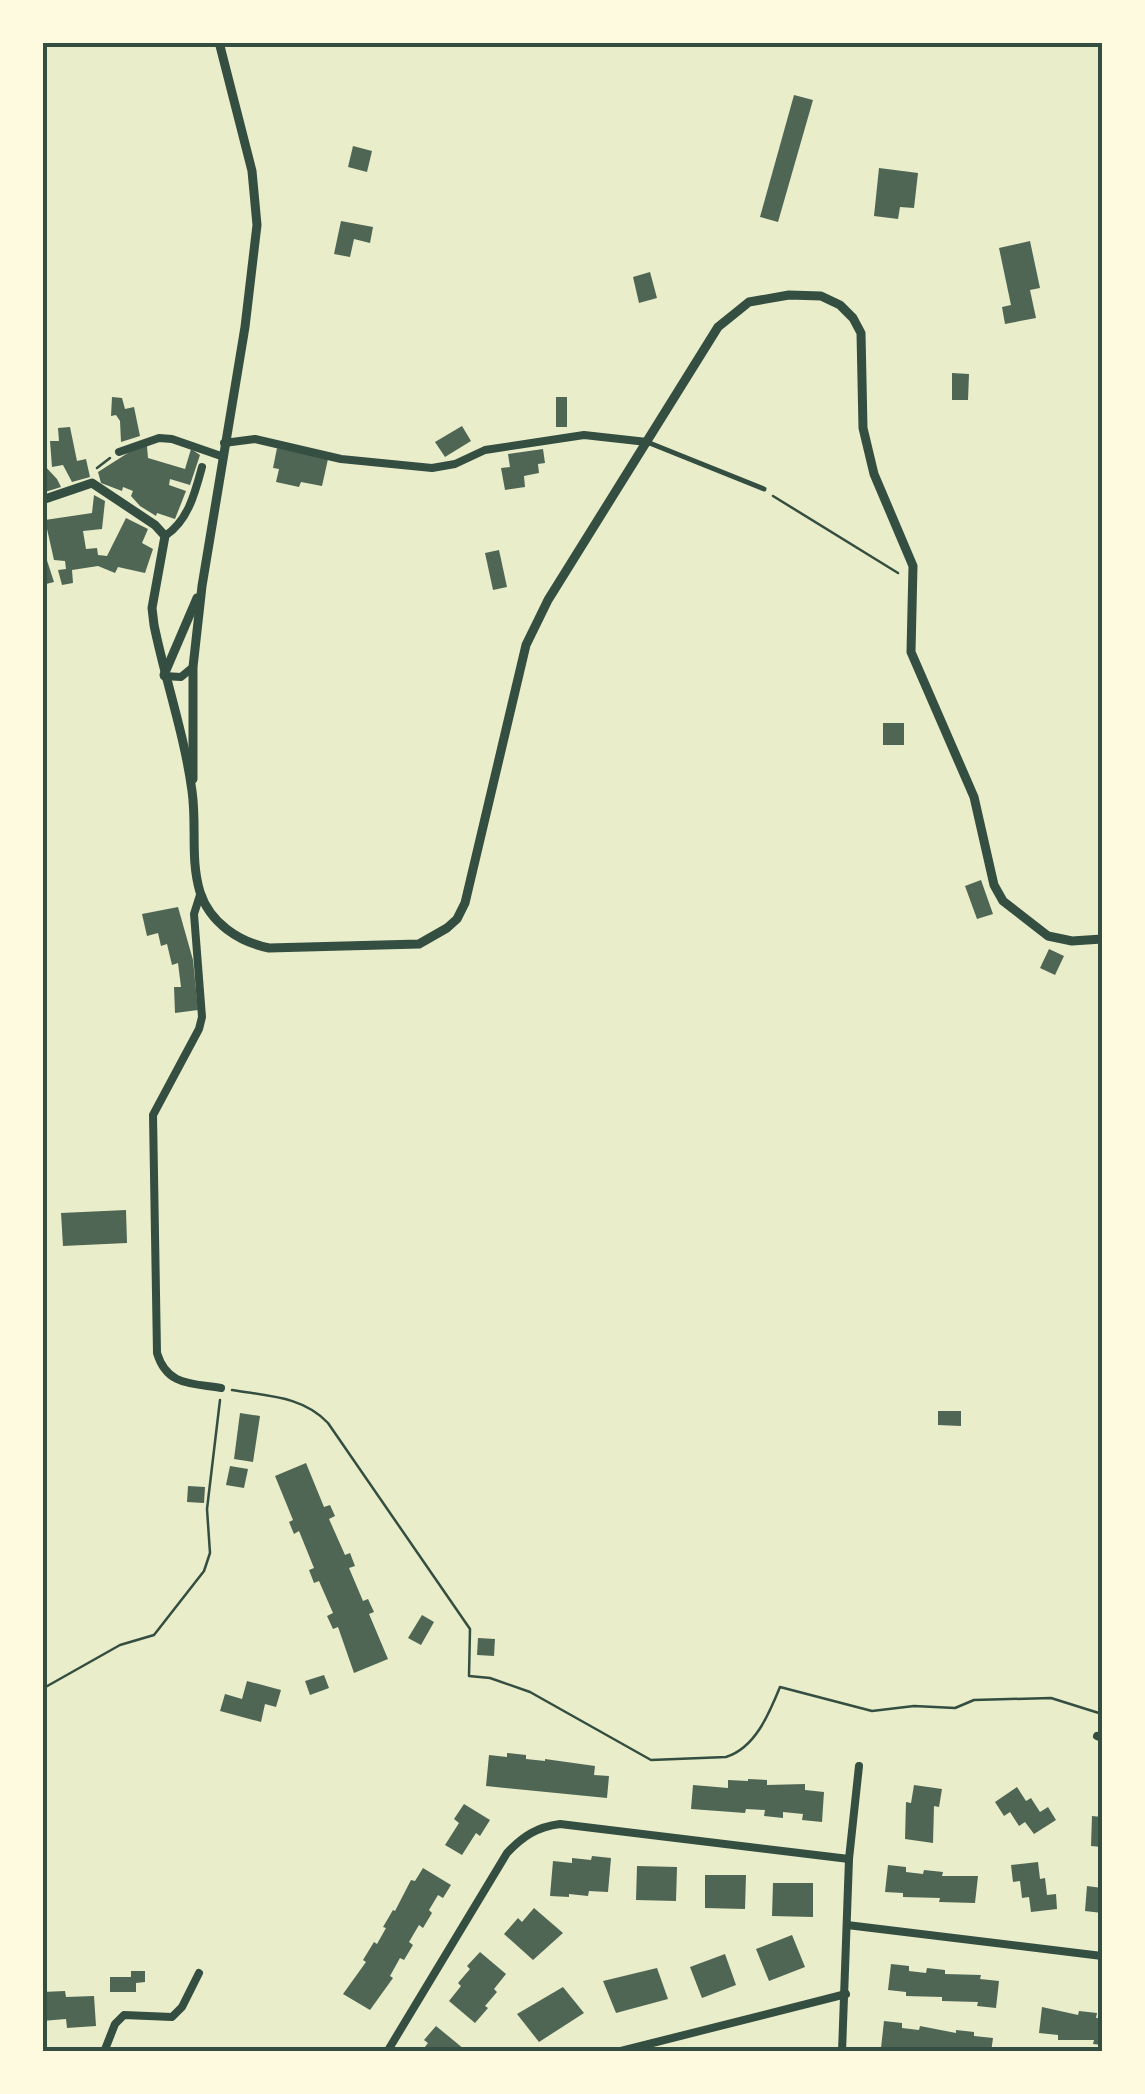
<svg xmlns="http://www.w3.org/2000/svg" width="1145" height="2094" font-family="Barlow,sans-serif">
<style>
.building{fill:#4f6655}
.lines{fill:none;stroke-linecap:round;stroke-linejoin:round}
.path{stroke:#344e41;stroke-width:2.5}
.pedestrian{stroke:#344e41;stroke-width:5}
.minor{stroke:#344e41;stroke-width:8}
.tertiary{stroke:#344e41;stroke-width:9}
.neatline{fill:none;stroke:#344e41;stroke-width:4}
</style>
<rect width="100%" height="100%" fill="#e9edc9"/>
<g class="building">
<path d="M794,95L813,100L778,222L760,217Z"/>
<path d="M353,146L372,151L367,172L348,167Z"/>
<path d="M879,168L918,173L914,208L900,207L898,219L874,216Z"/>
<path d="M341,221L373,227L370,243L354,239L350,257L334,254Z"/>
<path d="M1030,241L1040,288L1030,290L1036,318L1005,324L1002,307L1011,305L999,248Z"/>
<path d="M650,272L657,298L639,303L633,277Z"/>
<path d="M952,373L969,374L968,400H952Z"/>
<path d="M112,397L122,398L125,409L134,407L140,436L121,442L120,421L116,415L111,416Z"/>
<rect x="556" y="397" width="11" height="30"/>
<path d="M462,426L471,441L445,457L435,442Z"/>
<path d="M70,427L77,461L86,459L90,477L72,482L63,465L52,467L50,441H59L58,428Z"/>
<path d="M147,446L148,458L185,469L191,449L200,455L190,485L170,479L169,485L186,491L175,519L157,513L156,516L140,506L131,496L133,491L123,487L122,491L101,483L98,472L131,451Z"/>
<path d="M277,448L328,459L322,486L301,482L299,487L276,482L279,469L273,468Z"/>
<path d="M543,449L545,463L538,464L539,473L524,476L525,487L505,490L501,468L510,467L508,454Z"/>
<path d="M42,463L57,479L61,487L42,493Z"/>
<path d="M94,495L105,501L102,529L83,531L86,549L97,548L98,555L107,556L126,518L148,529L142,543L153,549L145,573L118,567L115,573L98,566L72,570L73,583L62,585L58,570L66,569L65,561L54,560L45,520L92,513Z"/>
<path d="M42,545L54,582L42,585Z"/>
<path d="M499,550L507,587L493,590L485,553Z"/>
<rect x="883" y="723" width="21" height="22"/>
<path d="M981,880L993,914L977,919L965,886Z"/>
<path d="M178,907L193,960L198,1010L175,1013L174,987H181L178,963L172,965L167,944L161,946L158,933L147,936L142,914Z"/>
<path d="M1049,949L1064,956L1055,975L1040,968Z"/>
<path d="M126,1210L127,1243L63,1246L61,1213Z"/>
<path d="M938,1411H961V1426L938,1425Z"/>
<path d="M240,1413L260,1416L253,1462L234,1459Z"/>
<path d="M306,1463L324,1507L330,1505L335,1516L329,1519L345,1555L350,1553L355,1566L349,1568L363,1601L368,1599L374,1612L369,1614L388,1659L354,1673L338,1627L333,1629L327,1616L333,1613L319,1581L314,1583L309,1570L314,1568L299,1531L294,1534L289,1522L293,1520L275,1476Z"/>
<path d="M230,1466L248,1469L244,1488L226,1485Z"/>
<path d="M188,1486L205,1487L204,1503L187,1502Z"/>
<path d="M422,1615L434,1622L421,1645L408,1638Z"/>
<path d="M478,1638L495,1639L494,1656L477,1655Z"/>
<path d="M324,1675L329,1688L310,1695L305,1681Z"/>
<path d="M247,1681L281,1690L276,1707L265,1704L261,1722L220,1711L225,1694L242,1699Z"/>
<path d="M507,1753L526,1755V1759L545,1761V1759L595,1766L594,1775L609,1776L607,1798L486,1786L489,1755L507,1757Z"/>
<path d="M748,1779L767,1780V1785L805,1784V1790L824,1792L822,1822L802,1820L803,1814L783,1812V1818L764,1816L765,1810L746,1809L745,1813L691,1809L693,1785L728,1788V1780L748,1781Z"/>
<path d="M914,1785L942,1789L939,1807L934,1806L933,1843L905,1839L906,1802L911,1803Z"/>
<path d="M1017,1787L1026,1801L1031,1798L1040,1812L1048,1807L1056,1820L1034,1834L1025,1822L1019,1826L1010,1812L1004,1816L995,1802Z"/>
<path d="M464,1804L490,1820L480,1836L476,1833L462,1855L445,1845L459,1823L454,1819Z"/>
<path d="M1092,1816L1102,1817V1847L1091,1846Z"/>
<path d="M592,1856L611,1858L608,1892L589,1891L588,1896L569,1894V1897L550,1896L553,1861L572,1863V1858L591,1860Z"/>
<path d="M1038,1862L1040,1879L1045,1878L1047,1895L1056,1894L1057,1909L1031,1912L1029,1897L1022,1898L1020,1881L1013,1882L1011,1865Z"/>
<path d="M888,1865L906,1867V1872L923,1874L924,1870L943,1872L942,1876H978L975,1903L939,1902L940,1898L903,1897V1893L885,1892Z"/>
<path d="M637,1866L677,1867L676,1901L636,1900Z"/>
<path d="M423,1868L451,1885L443,1898L438,1895L429,1910L432,1913L423,1928L419,1925L409,1942L413,1945L404,1960L400,1958L390,1976L393,1978L370,2010L343,1994L366,1962L363,1960L374,1942L377,1944L386,1928L383,1927L393,1910L395,1911L411,1880L415,1881Z"/>
<path d="M705,1875H746L745,1909L705,1908Z"/>
<path d="M773,1883H813V1917L772,1916Z"/>
<path d="M1087,1886L1102,1888V1913L1085,1911Z"/>
<path d="M534,1908L563,1933L533,1960L504,1934L518,1918L522,1922Z"/>
<path d="M792,1935L805,1967L769,1981L756,1949Z"/>
<path d="M480,1952L506,1974L494,1989L497,1992L485,2006L488,2008L475,2023L449,2001L461,1986L458,1983L470,1969L467,1966Z"/>
<path d="M725,1954L736,1985L702,1998L690,1967Z"/>
<path d="M891,1964L909,1966V1971L926,1973L927,1968L945,1970V1974L981,1975L980,1979L999,1981L996,2008L977,2006L978,2002L942,2001V1997L906,1996V1992L888,1990Z"/>
<path d="M657,1968L668,1999L616,2013L603,1981Z"/>
<path d="M131,1971H145V1982L136,1983V1992H110V1977H131Z"/>
<path d="M563,1987L584,2013L539,2042L517,2014Z"/>
<path d="M65,1991L66,1997L94,1996L96,2026L67,2028L66,2019L42,2021V1992Z"/>
<path d="M1042,2007L1078,2015L1079,2011L1097,2013L1096,2018H1102V2045L1093,2044L1094,2040H1058V2035L1039,2033Z"/>
<path d="M884,2021L902,2023V2028L919,2030L920,2026L956,2033V2030L974,2032V2036L993,2038L991,2052H899L881,2048Z"/>
<path d="M436,2026L464,2049L461,2052H421L428,2043L424,2040Z"/>
</g>
<g class="lines">
<g class="path">
<path d="M97,468L110,458"/>
<path d="M773,496L898,573"/>
<path d="M232,1390C267,1396 303,1396 328,1423L470,1629L469,1676L490,1678L530,1692L651,1760L726,1757C755,1748 769,1714 780,1687L872,1711L914,1706L955,1708L974,1700L1051,1698L1102,1714"/>
<path d="M42,1689L120,1645L154,1635L204,1571L210,1553L207,1509L220,1400"/>
</g>
<path class="pedestrian" d="M647,442L764,489"/>
<g class="minor">
<path d="M224,443L255,439L341,459L432,468L455,464L485,450L584,435L647,442"/>
<path d="M119,452L159,438L172,439L221,456"/>
<path d="M165,536C188,521 195,493 202,467"/>
<path d="M164,676L181,677L193,667"/>
<path d="M200,895L194,914L202,1017L199,1029L153,1115L157,1353C167,1386 191,1383 221,1388"/>
<path d="M1097,1736L1102,1738"/>
<path d="M847,1925L1102,1956"/>
<path d="M104,2052L115,2024L124,2015L172,2017L182,2007L199,1973"/>
<path d="M387,2052L507,1853C523,1836 537,1827 560,1824L849,1859"/>
<path d="M617,2052L846,1994"/>
<path d="M842,2052L849,1859L859,1766"/>
</g>
<g class="tertiary">
<path d="M42,500L92,483L155,525L165,536L152,608L154,625C165,679 185,737 192,791C197,825 190,859 200,892C210,923 239,942 269,948L419,944L447,928L457,919L465,903L526,645L548,600L718,327L749,302L789,295L821,296L840,305L853,318L861,333L863,428L874,474L913,566L911,652L974,797L994,885L1003,901L1048,936L1072,941L1102,939"/>
<path d="M164,675L197,598"/>
<path d="M193,779V667L202,586L245,327L257,225L252,171L219,42"/>
</g>
</g>
<rect width="1145" height="2094" fill="none" stroke="#fefae0" stroke-width="90"/>
<rect x="45" y="45" width="1055" height="2004" class="neatline"/>
</svg>
